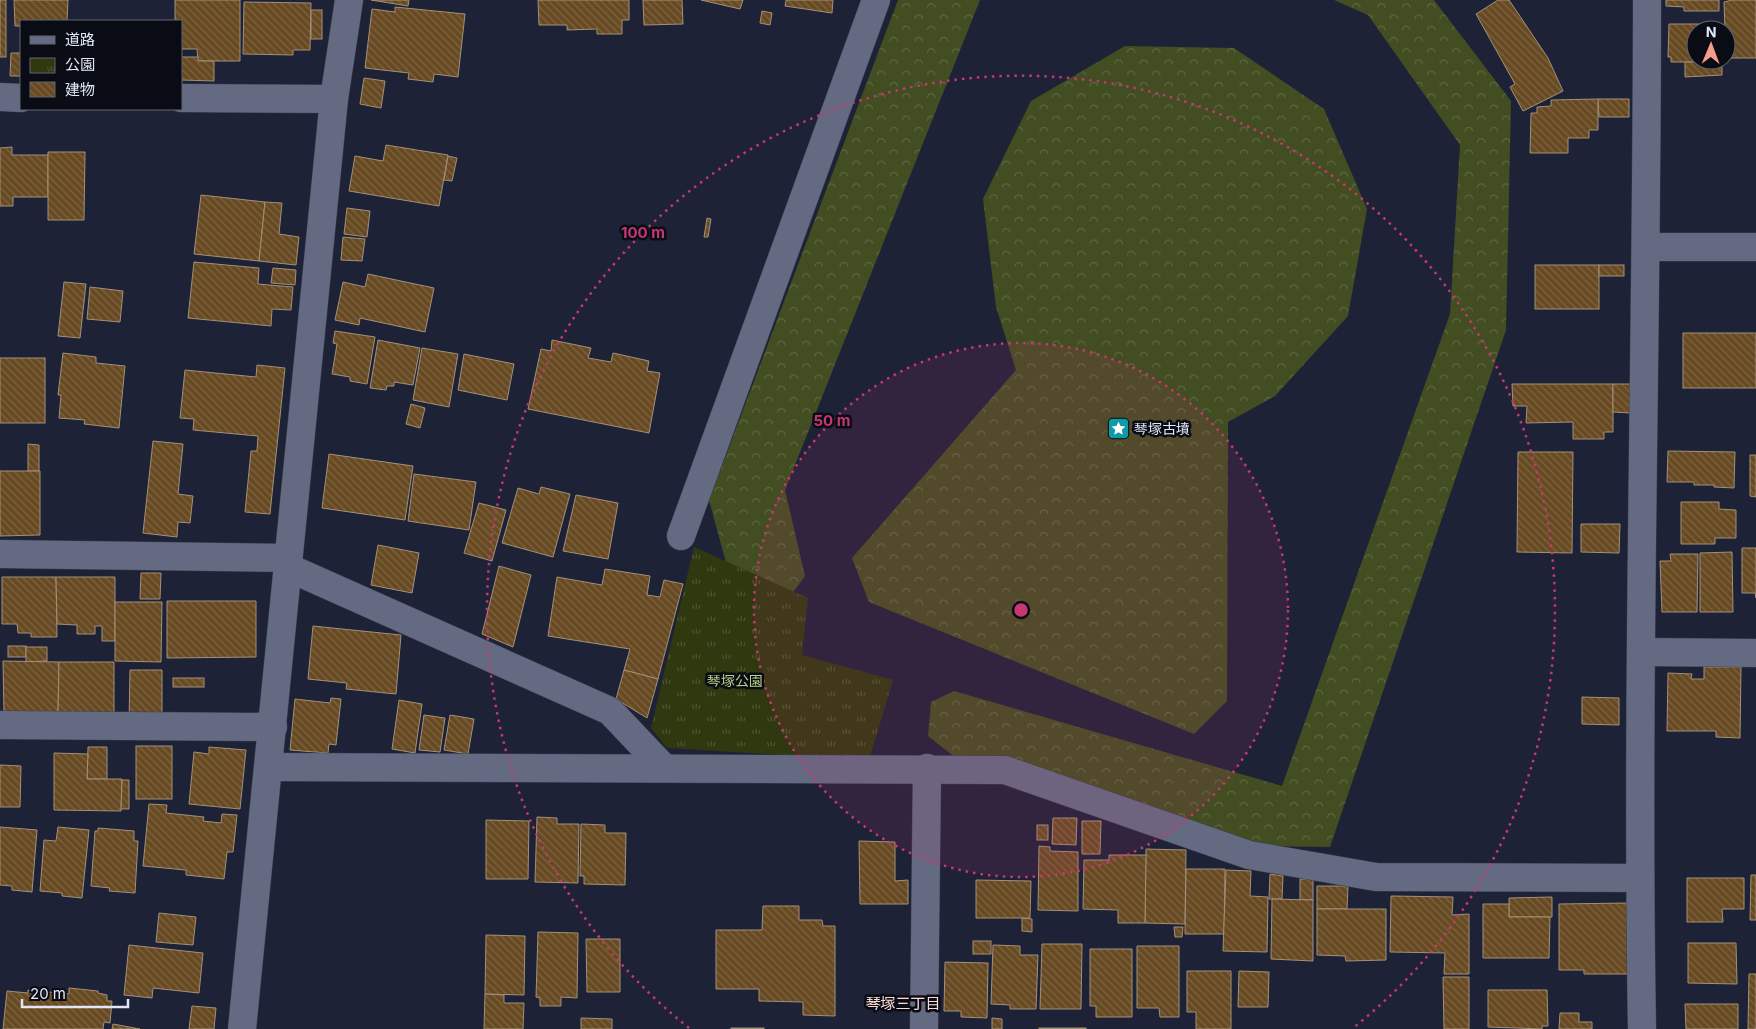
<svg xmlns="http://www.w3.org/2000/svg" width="1756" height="1029" font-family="Inter,'Noto Sans JP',sans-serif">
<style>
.forest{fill:url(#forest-crowns)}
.park{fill:url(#park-tufts)}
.building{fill:url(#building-back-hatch);stroke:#a39079}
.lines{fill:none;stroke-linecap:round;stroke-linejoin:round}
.minor-casing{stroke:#3d4051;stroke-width:29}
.minor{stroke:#646a82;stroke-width:28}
.ring{fill:none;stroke:#c73772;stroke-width:2.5;stroke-dasharray:2.5 5}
.labels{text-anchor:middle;stroke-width:5;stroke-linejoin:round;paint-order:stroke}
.poi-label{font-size:14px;fill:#e3e7f5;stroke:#0a0c15;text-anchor:start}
.park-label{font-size:14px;fill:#bacf86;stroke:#0a0c15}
.neighbourhood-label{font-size:15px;fill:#fcd9d2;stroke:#0a0c15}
.centre{fill:#c73772;stroke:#0a0c15;stroke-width:2.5}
.ring-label{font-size:15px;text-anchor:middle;font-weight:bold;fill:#c73772;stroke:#0a0c15;stroke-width:5;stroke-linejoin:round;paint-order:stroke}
</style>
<defs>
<pattern id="forest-crowns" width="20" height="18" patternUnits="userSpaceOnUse" patternTransform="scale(1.25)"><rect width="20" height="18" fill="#424d21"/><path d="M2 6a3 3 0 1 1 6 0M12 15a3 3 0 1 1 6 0" fill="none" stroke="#5d6742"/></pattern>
<pattern id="park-tufts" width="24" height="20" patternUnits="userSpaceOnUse" patternTransform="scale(1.25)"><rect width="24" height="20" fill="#2f380f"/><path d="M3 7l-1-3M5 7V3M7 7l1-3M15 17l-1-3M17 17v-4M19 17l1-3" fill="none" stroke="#4d5533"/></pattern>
<pattern id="building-back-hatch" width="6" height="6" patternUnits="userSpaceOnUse" patternTransform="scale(1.25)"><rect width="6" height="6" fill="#674a22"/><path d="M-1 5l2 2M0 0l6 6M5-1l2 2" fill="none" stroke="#7d6443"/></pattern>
</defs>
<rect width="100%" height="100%" fill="#1e2237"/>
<g class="forest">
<path d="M898,0H980L785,490L805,576L791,595L734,592L709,500Z"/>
<path d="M1334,0H1434L1511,101L1506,330L1330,847L1252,846L952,755L928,736L931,702L954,691L1282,786L1450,314L1460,145L1368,15Z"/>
<path d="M1125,46L1234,48L1324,109L1367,209L1348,316L1275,396L1228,422L1227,701L1194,734L869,602L852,558L1016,370L996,307L983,199L1031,101Z"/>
</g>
<path class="park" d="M694,547L808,598L802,655L893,680L869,760L667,748L651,728Z"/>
<g class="building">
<rect x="0" y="0" width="6" height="57"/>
<path d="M14,0H68L67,21H21V26H15Z"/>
<path d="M175,0H240V61H198L197,49H181V21H175Z"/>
<path d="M371,0H409L408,6Z"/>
<path d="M538,0H629V20H622V34H597V29L567,30V25H539Z"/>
<path d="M643,0H682L683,24L644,25Z"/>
<path d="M701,0H743L740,9Z"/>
<path d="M786,0H833L832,13L785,6Z"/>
<path d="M1498,0H1509L1548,58L1563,91L1523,111L1510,87L1515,84L1476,14Z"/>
<path d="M1666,0H1719V11H1684V7L1666,6Z"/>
<path d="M1732,0H1756V58H1726L1724,2Z"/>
<path d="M244,2L311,3L310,50H293V55L243,54Z"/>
<path d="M395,7L465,14L458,77L434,74L433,82L408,79L409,73L365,68L372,9L395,12Z"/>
<rect x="311" y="10" width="11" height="29"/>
<path d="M762,11L772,13L770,25L760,23Z"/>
<path d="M1669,24H1718V30H1696V60H1718V62H1671V57H1668Z"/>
<path d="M11,53H21V76H10Z"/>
<path d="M181,57H198V61H214V81L181,80Z"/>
<path d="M1685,62H1715V65H1722V75L1685,77Z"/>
<path d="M364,78L385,81L381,108L360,104Z"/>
<path d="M1598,99H1629V117H1599Z"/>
<path d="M1598,99V130H1589V138H1568V153H1530L1531,113H1537V107L1551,106V100Z"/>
<path d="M386,145L448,155L439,206L349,191L355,156L383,161Z"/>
<path d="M12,147V155H48V197H13V206H0V148Z"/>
<path d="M48,152H85L84,220H48Z"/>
<path d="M448,156L457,158L452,181L444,180Z"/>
<path d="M201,195L265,202L259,261L194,254Z"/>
<path d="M265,202L282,203L279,234L299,237L296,265L259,261Z"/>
<path d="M347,208L370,211L367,237L344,234Z"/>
<path d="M707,218L711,219L708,237H704Z"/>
<path d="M343,237L365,239L362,261L341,260Z"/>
<path d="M194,262L259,268L258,284L293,287L291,310L272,309L271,326L188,318Z"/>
<rect x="1535" y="265" width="64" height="44"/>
<rect x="1599" y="265" width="25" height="11"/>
<path d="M273,268L296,270L295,285L271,283Z"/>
<path d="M368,274L434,288L425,332L360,318L359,325L335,320L343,282L365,287Z"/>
<path d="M64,282L86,284L80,338L58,336Z"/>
<path d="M90,287L123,291L120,322L87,319Z"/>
<path d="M335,331L375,337L367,384L350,381V377L332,374L337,344L333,343Z"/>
<rect x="1683" y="333" width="73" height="55"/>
<path d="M378,340L420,348L413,385L394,382V386H387L386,390L370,388Z"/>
<path d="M552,340L591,348L588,358L611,362L613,353L649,361L647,371L660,373L649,433L528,409L541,349L551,351Z"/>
<path d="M422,348L458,354L449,407L413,400Z"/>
<path d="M63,353L96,357V363L125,366L119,428L84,424L85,420L59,418L61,395H58Z"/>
<path d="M464,354L514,364L507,400L458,390Z"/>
<rect x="0" y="358" width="45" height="65"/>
<path d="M257,365L285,368L270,514L245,512L251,451H257L258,436L193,430L194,419L180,418L185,370L256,377Z"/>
<path d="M1512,384H1613V432H1604V439H1573V422L1526,423L1527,406H1513Z"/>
<path d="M1613,384H1630V413L1613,412Z"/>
<path d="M411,404L425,408L420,428L406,424Z"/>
<path d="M153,441L183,444L178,494L193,496L190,523L178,522L177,537L143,533Z"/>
<path d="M28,444L39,445V471H28Z"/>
<path d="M1668,451L1735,452L1734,488L1714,487V485H1694V482H1667Z"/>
<path d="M1518,452H1573L1572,553L1517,552Z"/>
<path d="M329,454L413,466L405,520L322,508Z"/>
<path d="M1750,455H1756V497L1750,496Z"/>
<path d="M0,471H40V535L0,536Z"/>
<path d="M414,474L476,482L469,530L408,521Z"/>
<path d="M541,487L570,494L553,557L502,543L518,488L539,494Z"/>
<path d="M576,495L618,503L608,559L563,551Z"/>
<path d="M1681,502H1719V509L1736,510V538H1715V544H1681Z"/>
<path d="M479,503L506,510L492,561L464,553Z"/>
<path d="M1581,524H1620L1619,553L1581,552Z"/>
<path d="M378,545L419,553L412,593L371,585Z"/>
<path d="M1742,548H1756V598L1755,593H1742Z"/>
<path d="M1732,552L1733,612H1700V553Z"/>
<path d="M1670,554H1698L1697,612H1662L1660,561H1671Z"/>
<path d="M499,566L531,575L513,647L482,634Z"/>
<path d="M605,569L650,576L647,595L660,597L664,580L683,584L658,679L624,670L630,649L548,636L557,577L602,585Z"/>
<path d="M141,573H161L160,599H140Z"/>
<path d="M2,577H56L57,637H31V633H18L17,624H2Z"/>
<path d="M56,577H115V641H102V626H95V634H77V625L57,624Z"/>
<path d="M167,601H256V657L167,658Z"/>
<path d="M115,602H162L161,662L115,661Z"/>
<path d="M313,626L401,635L396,694L346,689L347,683L308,679Z"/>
<rect x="8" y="646" width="18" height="11"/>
<path d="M26,647H47V661L26,662Z"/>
<path d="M3,661L59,662L58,713H4Z"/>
<path d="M59,662H114V714L58,713Z"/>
<path d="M1704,667H1741L1740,738L1716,737V731H1667L1668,673L1692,674L1691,679H1704Z"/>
<path d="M130,670H162V722H129Z"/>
<path d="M624,670L658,679L647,718L616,699Z"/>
<rect x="173" y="678" width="31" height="9"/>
<path d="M1582,697L1619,698V725L1582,724Z"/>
<path d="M331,698L341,699L336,745L329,744L328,753L290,750L295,699L330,703Z"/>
<path d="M399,700L422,704L415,753L392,749Z"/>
<path d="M424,715L445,718L440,752L419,750Z"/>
<path d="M450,715L474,719L468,754L444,750Z"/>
<rect x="136" y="746" width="36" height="53"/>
<path d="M88,747H107V779H87Z"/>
<path d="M209,747L246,750L240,809L189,804L194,752L209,754Z"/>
<path d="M54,753L88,754L87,779H122L121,811L54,810Z"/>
<path d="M0,765L21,766L20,807H0Z"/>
<path d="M122,780H129V809H121Z"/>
<path d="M149,804L167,805L166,813L204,817L203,821L221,823L222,814L237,815L233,852H227L224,879L186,875V870L143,866Z"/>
<path d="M537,817L557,818V824H579L578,883L535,882Z"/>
<path d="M1053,818H1077L1076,845L1052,844Z"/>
<path d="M486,820L529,821L528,879H486Z"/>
<path d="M1082,821H1101L1100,854H1082Z"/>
<path d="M581,824L605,825V833H626L625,885L584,884V876H580Z"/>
<rect x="1037" y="825" width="11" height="15"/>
<path d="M0,827L37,830L32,892L12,890V886L0,885Z"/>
<path d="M58,827L89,830L82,898L62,896V893L40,891L44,840L56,841Z"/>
<path d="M98,828L134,831V841H138L135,893L109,891L110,888L91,886L95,831H98Z"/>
<path d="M859,841L895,842V881L908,880V904H860Z"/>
<path d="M1039,846L1050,847V851L1078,852V911L1038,910Z"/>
<path d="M1146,849L1186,850L1185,924L1145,923Z"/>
<path d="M1109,855H1146L1145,923H1118V910L1083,909L1084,860H1109Z"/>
<path d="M1186,869H1225L1224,934H1185Z"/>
<path d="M1226,870L1251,871L1250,896L1268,897L1267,952L1223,951Z"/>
<path d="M1270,874L1283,876L1282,899H1269Z"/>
<path d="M1751,875H1756V920H1750Z"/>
<path d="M1687,878H1744V909H1722L1723,922H1687Z"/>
<rect x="1300" y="879" width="13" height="21"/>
<path d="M976,880L1031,881L1030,918H976Z"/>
<path d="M1317,886H1348L1347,909H1317Z"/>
<path d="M1391,896L1453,897L1452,915L1469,914V974H1444L1445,953L1390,952Z"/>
<path d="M1552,897V917H1509V898Z"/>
<path d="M1272,899L1313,900V961L1271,959Z"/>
<path d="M1628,903L1629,974H1584V970H1559V904Z"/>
<path d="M1483,904H1509V917H1550L1549,958H1483Z"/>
<path d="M763,906H799V920H822L823,926H835V1016L803,1015V1002L759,1001V989H716V930H762Z"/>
<path d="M1317,909H1386V960L1346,961L1345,956L1317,955Z"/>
<path d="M159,913L196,917L193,945L156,942Z"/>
<path d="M1022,918L1032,919V932L1022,931Z"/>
<path d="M1174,927H1183L1182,937H1175Z"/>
<path d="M538,932L578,933L577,998L561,997V1006H540V998L536,997Z"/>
<path d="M486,935L525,936L524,995L485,994Z"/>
<path d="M586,939H620V992H587Z"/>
<rect x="973" y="941" width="18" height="13"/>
<path d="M1688,943H1736L1737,984L1688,983Z"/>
<path d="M1042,944H1082L1081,1009H1040Z"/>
<path d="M129,945L203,953L199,993L153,988L152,998L124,995Z"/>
<path d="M993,945L1020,946V955H1038L1036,1009H1010V1005L991,1004Z"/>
<path d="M1137,946H1179V1017H1160L1159,1008H1137Z"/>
<path d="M1090,949H1132V1017H1096V1006H1090Z"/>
<path d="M945,962L988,963L987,1018L961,1017V1011H944Z"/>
<path d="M1187,971H1231V1029H1196V1012H1187Z"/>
<path d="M1239,971L1269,972L1268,1007H1238Z"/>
<path d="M1749,974H1756V1029H1748Z"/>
<path d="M1443,977H1469V1029H1444Z"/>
<path d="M69,988L98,991V993L107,995V1001H112L110,1023L104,1022L103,1029H3L7,991L28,993V990L69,994Z"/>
<path d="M1488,990H1547L1548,1026H1542V1029L1488,1027Z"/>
<path d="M485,994L504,995V1003H524L523,1029H484Z"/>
<path d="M1685,1004H1738V1029H1686Z"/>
<path d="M192,1006L216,1008L214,1029H189Z"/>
<path d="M1560,1013H1579V1022H1592V1029H1559Z"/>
<path d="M581,1018L612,1019V1029H581Z"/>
<path d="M992,1018L1002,1019V1029H992Z"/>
<path d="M113,1024L140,1029H112Z"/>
<rect x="731" y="1028" width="33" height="1"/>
<rect x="1039" y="1028" width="47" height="1"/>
</g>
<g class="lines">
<defs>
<g id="minor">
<path d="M0,97L21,98"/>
<path d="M181,98L334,99"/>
<path d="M1647,247H1756"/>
<path d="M681,536L876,0"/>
<path d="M0,554L288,558"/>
<path d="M287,567L610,711L664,768"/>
<path d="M1642,652L1756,653"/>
<path d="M0,725L273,727"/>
<path d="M269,767L1005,770L1249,855L1376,877L1640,878"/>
<path d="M242,1029L334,99L349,0"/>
<path d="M924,1029L927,768"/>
<path d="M1642,1029C1636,686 1647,343 1647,0"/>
</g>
</defs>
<use href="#minor" class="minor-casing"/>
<use href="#minor" class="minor"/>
</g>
<circle cx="1021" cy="610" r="267" fill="#c73772" fill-opacity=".12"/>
<g class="ring">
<circle cx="1021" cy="610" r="267"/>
<path d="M689 1028A534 534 0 1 1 1353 1028"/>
</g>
<defs>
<symbol id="sight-square" viewBox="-11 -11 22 22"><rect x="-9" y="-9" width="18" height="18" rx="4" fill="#0f9aa8" stroke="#0a0c15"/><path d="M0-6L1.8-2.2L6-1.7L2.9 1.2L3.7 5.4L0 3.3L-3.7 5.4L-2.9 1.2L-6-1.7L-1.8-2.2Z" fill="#fff"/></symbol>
</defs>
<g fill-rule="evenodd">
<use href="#sight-square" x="1106" y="416" width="25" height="25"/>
</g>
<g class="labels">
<g class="poi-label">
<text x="1134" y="434">琴塚古墳</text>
</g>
<g class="park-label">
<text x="735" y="686">琴塚公園</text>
</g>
<g class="neighbourhood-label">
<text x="903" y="1009">琴塚三丁目</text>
</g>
</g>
<circle cx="1021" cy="610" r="8" class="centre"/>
<g class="ring-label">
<text x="643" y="238">100 m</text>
<text x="832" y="426">50 m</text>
</g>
<rect x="20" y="20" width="162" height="90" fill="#0a0c15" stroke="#61646f"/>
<rect x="30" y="36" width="25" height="8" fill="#646a82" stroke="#61646f"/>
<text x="65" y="45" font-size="15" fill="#e3e7f5">道路</text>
<rect x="30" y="58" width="25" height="15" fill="url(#park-tufts)" stroke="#61646f"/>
<text x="65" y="70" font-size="15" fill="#e3e7f5">公園</text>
<rect x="30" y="82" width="25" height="15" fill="url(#building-back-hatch)" stroke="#61646f"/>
<text x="65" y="95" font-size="15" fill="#e3e7f5">建物</text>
<g transform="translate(1711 45) rotate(1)"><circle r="24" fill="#0a0c15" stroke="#61646f"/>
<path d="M0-4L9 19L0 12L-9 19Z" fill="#f49d8b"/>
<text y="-8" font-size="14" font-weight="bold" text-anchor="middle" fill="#e3e7f5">N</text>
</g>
<path d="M22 999v8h106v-8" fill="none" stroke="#e3e7f5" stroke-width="2.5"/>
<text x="30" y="999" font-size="15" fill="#e3e7f5" stroke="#0a0c15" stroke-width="4" paint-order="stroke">20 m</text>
</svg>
